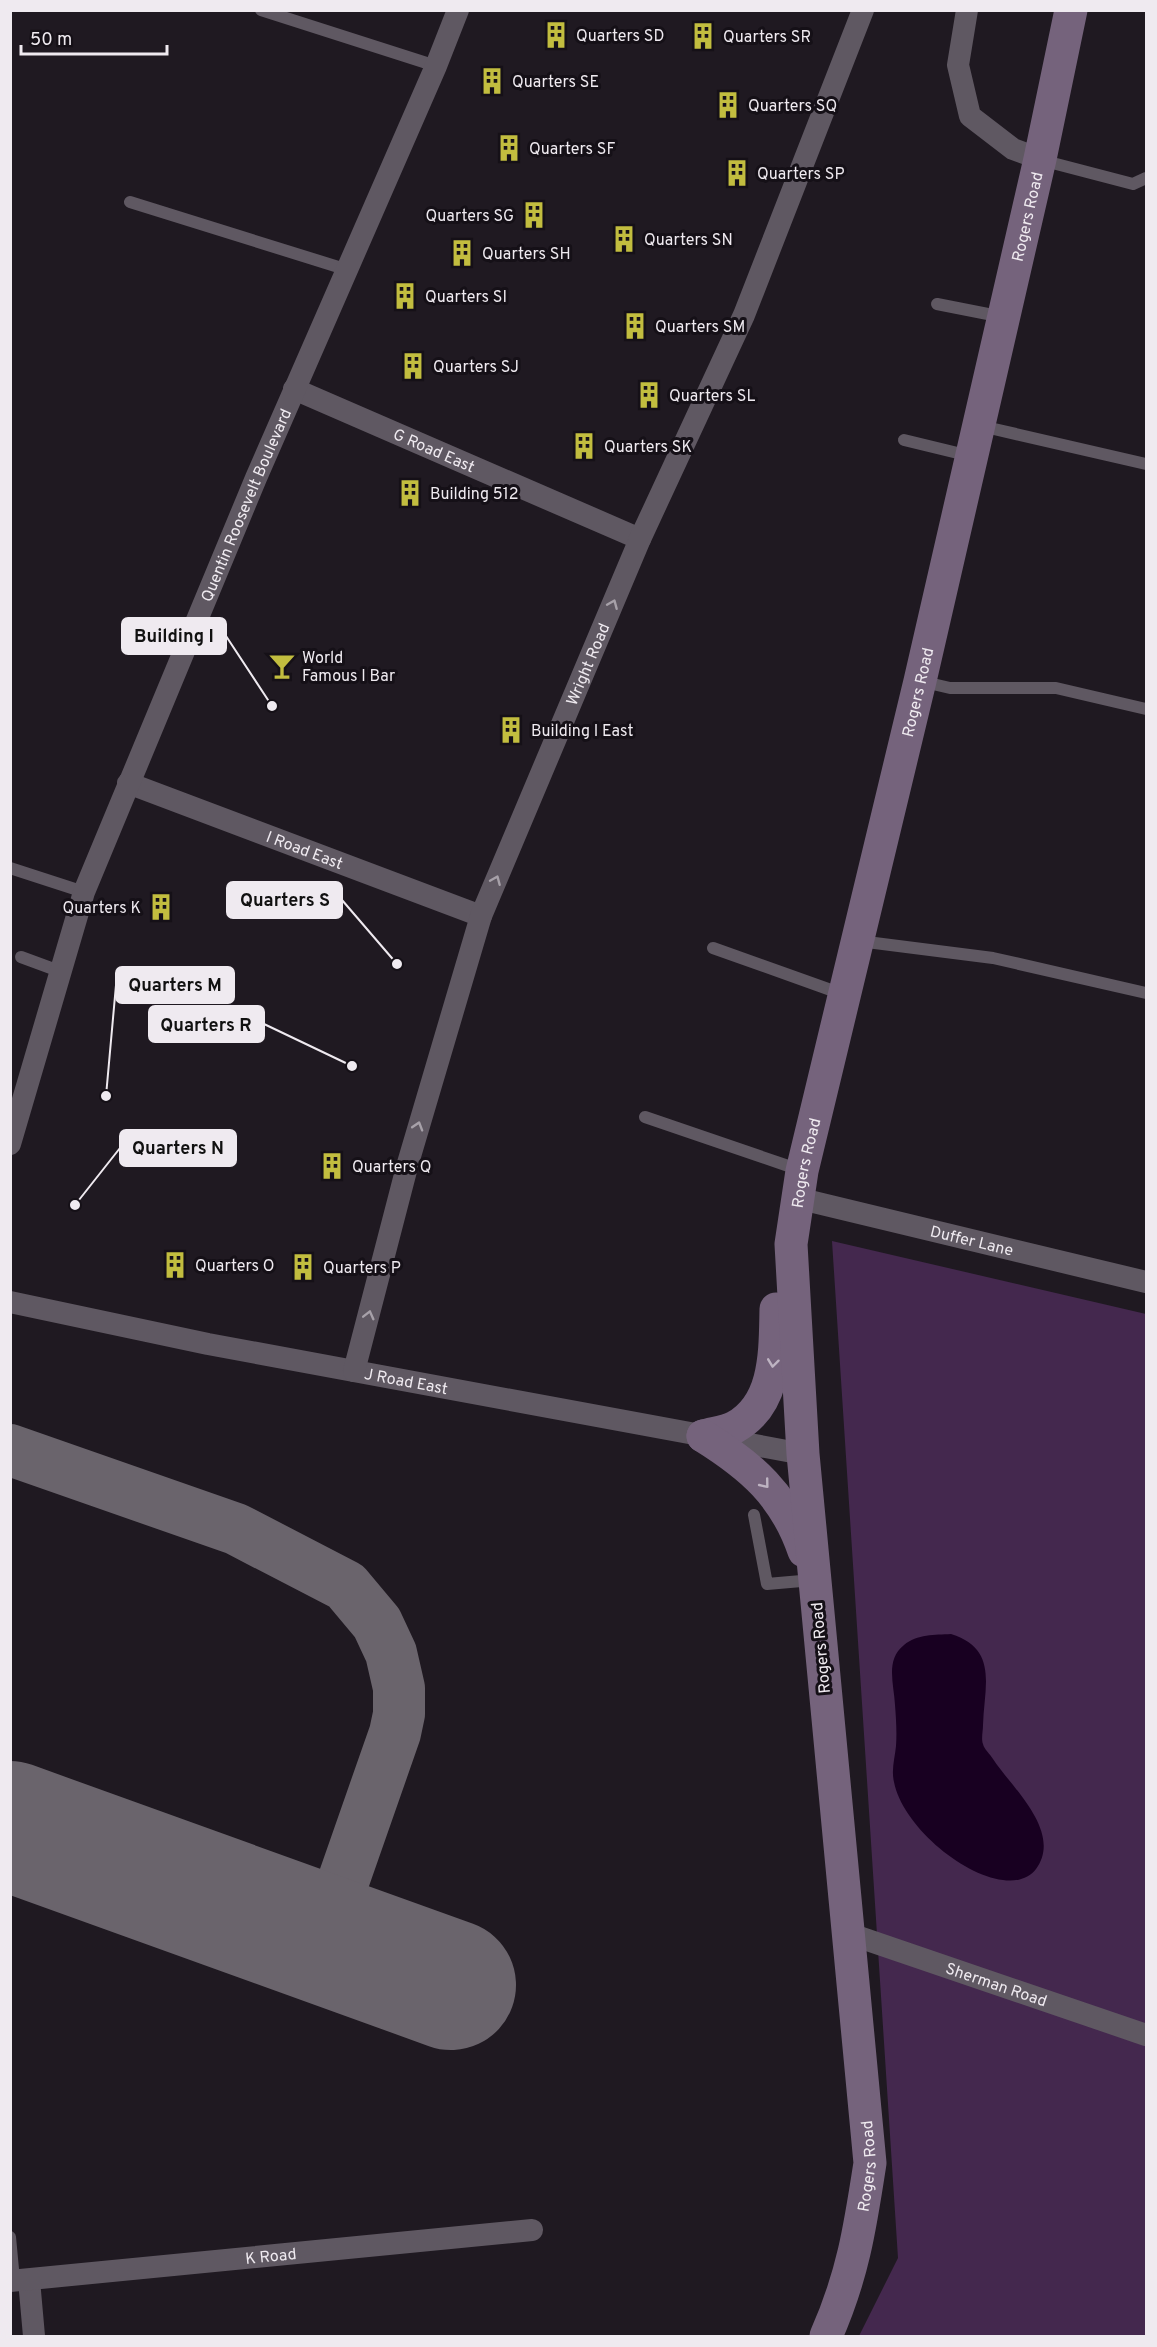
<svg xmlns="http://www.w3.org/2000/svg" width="1157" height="2347" font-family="Overpass,sans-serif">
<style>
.green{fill:#44284e}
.water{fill:#180021}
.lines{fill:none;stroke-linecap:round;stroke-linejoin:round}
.taxiway{stroke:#6a646c;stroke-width:52}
.runway{stroke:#6a646c;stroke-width:130}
.lane{stroke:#5f5862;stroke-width:12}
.street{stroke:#5f5862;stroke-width:22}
.secondary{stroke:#75637c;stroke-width:33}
.oneway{stroke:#a7a1a9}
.oneway2{stroke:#beb4c2}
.labels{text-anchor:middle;stroke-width:6;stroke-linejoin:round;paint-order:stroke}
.poi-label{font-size:16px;fill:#efeaf0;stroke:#151017;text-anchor:start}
.street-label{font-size:16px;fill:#efeaf0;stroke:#151017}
.leader{fill:none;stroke:#efeaf0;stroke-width:2}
.callout-dot{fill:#efeaf0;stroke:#151017;stroke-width:2}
.callout{fill:#efeaf0;stroke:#efeaf0;stroke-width:2}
.callout-label{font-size:18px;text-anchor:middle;font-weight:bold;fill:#111}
</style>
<rect width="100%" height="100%" fill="#1f1921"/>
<path class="green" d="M832,1241L1146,1314V2336H859L898,2258Z"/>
<path class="water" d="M951,1634C999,1649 984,1687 983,1725C983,1731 981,1739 983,1744C984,1749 990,1754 993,1759C1012,1788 1063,1832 1036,1869C1029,1879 1015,1882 1003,1880C961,1875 902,1824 894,1782C891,1770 895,1757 896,1746C897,1732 896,1718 895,1705C894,1684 885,1660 904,1645C917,1634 935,1635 951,1634Z"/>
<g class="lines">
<path class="taxiway" d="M10,1450L236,1529L346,1586L377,1623L391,1653L399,1688V1714L395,1733L323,1939"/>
<path class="runway" d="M10,1826L451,1985"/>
<g class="lane">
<path d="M261,10L436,66"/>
<path d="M1041,160L1133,184L1146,178"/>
<path d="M130,202L348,270"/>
<path d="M937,304L1003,317"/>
<path d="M981,426L1146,464"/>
<path d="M904,440L970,456"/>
<path d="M920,681L950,688H1056L1146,709"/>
<path d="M10,868L84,892"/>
<path d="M859,941L993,958L1146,993"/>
<path d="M713,948L842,994"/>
<path d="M21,957L59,971"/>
<path d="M645,1117L800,1170"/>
<path d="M754,1515L767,1584L813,1580"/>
<path d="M10,2237L14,2280"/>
</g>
<g class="street">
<path d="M967,10L958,65L970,116L1013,149L1040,159"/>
<path id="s1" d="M294,389L640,539"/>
<path id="s2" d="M128,783L481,916"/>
<path id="s3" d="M10,1144L84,892L256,478L436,66L458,10"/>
<path id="s4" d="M797,1198L1146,1282"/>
<path id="s5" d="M10,1302L208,1344L803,1454"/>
<path id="s6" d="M354,1371L408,1163L481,916L640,539L744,315L863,10"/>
<path id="s7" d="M847,1933L1146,2035"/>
<path d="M29,2280L34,2336"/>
<path id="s8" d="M10,2281L532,2230"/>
</g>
<g class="secondary">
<path d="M703,1436C713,1433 725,1432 735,1427C777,1404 775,1351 776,1309"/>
<path d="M703,1436C751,1466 785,1495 804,1551"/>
<path id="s9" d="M826,2336C853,2275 860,2228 870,2163L803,1454L791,1244L802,1171L920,681L1040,159L1071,10"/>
</g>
</g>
<defs><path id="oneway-chevron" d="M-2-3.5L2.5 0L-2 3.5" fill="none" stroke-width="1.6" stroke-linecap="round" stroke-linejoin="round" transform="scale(1.5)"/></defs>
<g class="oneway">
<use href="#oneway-chevron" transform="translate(613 604) rotate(-67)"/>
<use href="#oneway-chevron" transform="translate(496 880) rotate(-67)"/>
<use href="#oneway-chevron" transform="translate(418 1126) rotate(-73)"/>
<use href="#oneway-chevron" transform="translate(369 1315) rotate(-76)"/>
</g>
<g class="oneway2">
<use href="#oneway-chevron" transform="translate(773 1363) rotate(97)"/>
<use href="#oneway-chevron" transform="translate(765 1484) rotate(51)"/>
</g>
<defs>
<symbol id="building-bare" viewBox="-9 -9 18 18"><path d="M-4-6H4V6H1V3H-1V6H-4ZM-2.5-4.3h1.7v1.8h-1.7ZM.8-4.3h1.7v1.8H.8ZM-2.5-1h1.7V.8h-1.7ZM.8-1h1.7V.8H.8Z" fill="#c2bd3f" stroke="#151017" stroke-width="2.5" paint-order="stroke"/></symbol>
<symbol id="bar-bare" viewBox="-9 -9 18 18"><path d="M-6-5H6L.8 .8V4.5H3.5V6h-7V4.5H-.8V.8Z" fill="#c2bd3f" stroke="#151017" stroke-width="2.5" paint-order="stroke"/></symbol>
</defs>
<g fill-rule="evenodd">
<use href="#building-bare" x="537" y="16" width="38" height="38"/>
<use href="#building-bare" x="684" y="17" width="38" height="38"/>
<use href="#building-bare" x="473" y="62" width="38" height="38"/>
<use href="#building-bare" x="709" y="86" width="38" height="38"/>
<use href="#building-bare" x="490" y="129" width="38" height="38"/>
<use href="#building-bare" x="718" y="154" width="38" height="38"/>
<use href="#building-bare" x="515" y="196" width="38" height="38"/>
<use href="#building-bare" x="605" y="220" width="38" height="38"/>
<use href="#building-bare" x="443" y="234" width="38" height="38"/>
<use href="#building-bare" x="386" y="277" width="38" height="38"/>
<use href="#building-bare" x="616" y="307" width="38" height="38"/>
<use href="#building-bare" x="394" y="347" width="38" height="38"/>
<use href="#building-bare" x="630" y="376" width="38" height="38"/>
<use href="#building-bare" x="565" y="427" width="38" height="38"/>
<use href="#building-bare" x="391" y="474" width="38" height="38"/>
<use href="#bar-bare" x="263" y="647" width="38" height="38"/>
<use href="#building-bare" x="492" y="711" width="38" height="38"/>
<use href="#building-bare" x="142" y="888" width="38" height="38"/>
<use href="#building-bare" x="313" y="1147" width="38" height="38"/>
<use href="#building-bare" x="156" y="1246" width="38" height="38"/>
<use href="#building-bare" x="284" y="1248" width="38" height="38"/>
</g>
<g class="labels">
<g class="poi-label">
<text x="576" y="41">Quarters SD</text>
<text x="723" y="42">Quarters SR</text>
<text x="512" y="87">Quarters SE</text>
<text x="748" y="111">Quarters SQ</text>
<text x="529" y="154">Quarters SF</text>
<text x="757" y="179">Quarters SP</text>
<text x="514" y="221" text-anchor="end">Quarters SG</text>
<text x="644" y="245">Quarters SN</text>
<text x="482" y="259">Quarters SH</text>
<text x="425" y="302">Quarters SI</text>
<text x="655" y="332">Quarters SM</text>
<text x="433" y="372">Quarters SJ</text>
<text x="669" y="401">Quarters SL</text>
<text x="604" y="452">Quarters SK</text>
<text x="430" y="499">Building 512</text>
<text x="302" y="663">World<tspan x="302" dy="18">Famous I Bar</tspan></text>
<text x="531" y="736">Building I East</text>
<text x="141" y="913" text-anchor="end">Quarters K</text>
<text x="352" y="1172">Quarters Q</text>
<text x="195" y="1271">Quarters O</text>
<text x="323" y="1273">Quarters P</text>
</g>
<g class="street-label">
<text dy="6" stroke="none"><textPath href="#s9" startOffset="2156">Rogers Road</textPath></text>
<text dy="6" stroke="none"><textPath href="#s1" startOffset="153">G Road East</textPath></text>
<text dy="6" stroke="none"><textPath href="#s3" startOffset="682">Quentin Roosevelt Boulevard</textPath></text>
<text dy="6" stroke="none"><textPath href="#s6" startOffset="746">Wright Road</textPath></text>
<text dy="6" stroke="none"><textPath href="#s9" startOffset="1668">Rogers Road</textPath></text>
<text dy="6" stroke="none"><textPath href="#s2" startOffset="189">I Road East</textPath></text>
<text dy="6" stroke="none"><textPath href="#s9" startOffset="1184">Rogers Road</textPath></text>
<text dy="6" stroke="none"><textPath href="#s4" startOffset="180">Duffer Lane</textPath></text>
<text dy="6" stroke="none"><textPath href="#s5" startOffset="404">J Road East</textPath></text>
<text transform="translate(820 1648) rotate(-95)" y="6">Rogers Road</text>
<text dy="6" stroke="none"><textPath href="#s7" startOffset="158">Sherman Road</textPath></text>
<text dy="6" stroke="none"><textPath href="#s9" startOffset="176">Rogers Road</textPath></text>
<text dy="6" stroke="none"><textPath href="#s8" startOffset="262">K Road</textPath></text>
</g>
</g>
<path class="leader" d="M272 706L226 636M397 964L342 900M106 1096L116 985M352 1066L264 1024M75 1205L120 1148"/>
<g class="callout-dot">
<circle cx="272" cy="706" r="6"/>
<circle cx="397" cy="964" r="6"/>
<circle cx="106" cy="1096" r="6"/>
<circle cx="352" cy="1066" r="6"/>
<circle cx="75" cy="1205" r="6"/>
</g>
<g class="callout">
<rect x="122" y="618" width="104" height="36" rx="6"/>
<rect x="227" y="882" width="115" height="36" rx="6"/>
<rect x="116" y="967" width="118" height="36" rx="6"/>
<rect x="149" y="1006" width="115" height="36" rx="6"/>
<rect x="120" y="1130" width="116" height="36" rx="6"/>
</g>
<g class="callout-label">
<text x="174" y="642">Building I</text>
<text x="285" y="906">Quarters S</text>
<text x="175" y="991">Quarters M</text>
<text x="206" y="1031">Quarters R</text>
<text x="178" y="1154">Quarters N</text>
</g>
<rect width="1157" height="2347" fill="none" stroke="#efeaf0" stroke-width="24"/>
<path d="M21 45v9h146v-9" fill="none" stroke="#efeaf0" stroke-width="3"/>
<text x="30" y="45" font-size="18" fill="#efeaf0" stroke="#151017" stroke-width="4.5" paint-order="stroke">50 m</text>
</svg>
